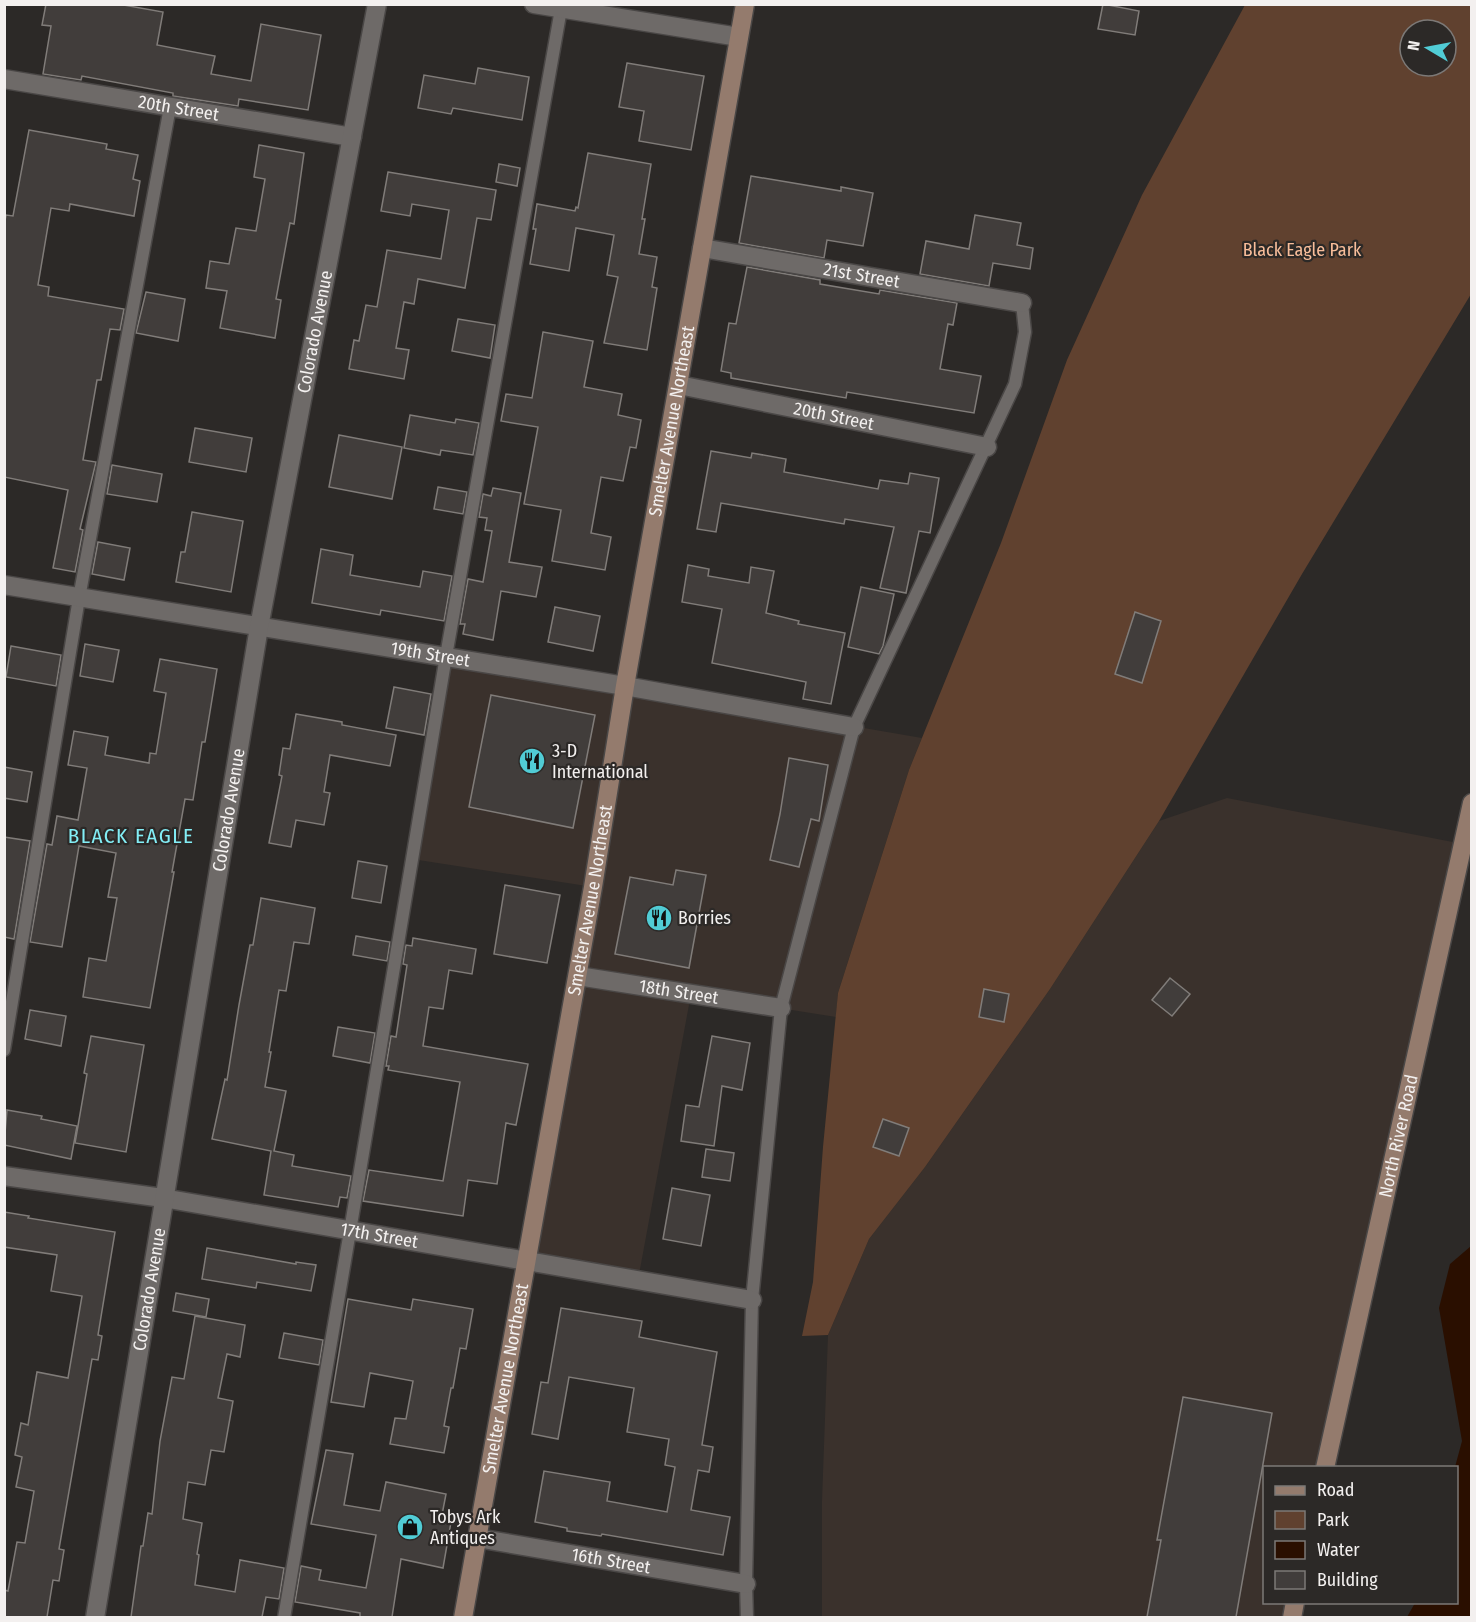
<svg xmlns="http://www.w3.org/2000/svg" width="1476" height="1622" font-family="'Fira Sans Condensed',sans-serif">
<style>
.built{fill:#3a312c}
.green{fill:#60412f;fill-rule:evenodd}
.water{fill:#2a0f00}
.building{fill:#413d3b;stroke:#807c79;stroke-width:1.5}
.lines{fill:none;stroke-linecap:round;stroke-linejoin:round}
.lane-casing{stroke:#4a4746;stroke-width:15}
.street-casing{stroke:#4a4746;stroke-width:21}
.secondary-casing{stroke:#4a4746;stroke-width:21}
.lane{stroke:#6e6a68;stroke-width:12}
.street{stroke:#6e6a68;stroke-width:18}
.secondary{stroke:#947b6d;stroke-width:18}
.labels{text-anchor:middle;stroke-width:4.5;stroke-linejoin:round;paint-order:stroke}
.street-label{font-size:18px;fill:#f3f0ef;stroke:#2c2927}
.park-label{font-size:18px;fill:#f8bd9a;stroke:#2c2927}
.poi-label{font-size:18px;fill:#f3f0ef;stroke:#2c2927;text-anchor:start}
.quarter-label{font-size:21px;letter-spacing:1.5px;fill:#83eef6;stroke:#2c2927}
</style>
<rect width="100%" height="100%" fill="#2c2927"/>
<g class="built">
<path d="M446,656L922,738L909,770L838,993L836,1017L691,994L638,1280L526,1260L593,887L412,859Z"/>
<path d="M1227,798L1463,844L1325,1467L1264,1468V1602L1295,1603L1292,1617L822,1618V1501L828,1335L869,1239L925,1167L1050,989L1159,821Z"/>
</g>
<path class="green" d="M1245,5H1471V294L1302,574L1159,821L1050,989L925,1167L869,1239L828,1335L802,1336L813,1282L823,1147L838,993L909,770L1001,543L1067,360L1142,195ZM1410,30H1446V66H1410Z"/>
<path class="water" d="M1471,1246V1617H1407L1415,1603L1456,1602V1468L1455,1467L1462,1441L1439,1308L1450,1264Z"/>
<g class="building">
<path d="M46,4H118L163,12L157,45L215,56L211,74L251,81L261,24L321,35L308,110L239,99L238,106L173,96V93L82,76L81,80L43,74L51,26L42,25Z"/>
<path d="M1103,4L1139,11L1135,35L1098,29Z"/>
<path d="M627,63L704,76L691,150L639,141L644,111L619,107Z"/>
<path d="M478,68L529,77L522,120L453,108L451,114L418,108L424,75L475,84Z"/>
<path d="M29,130L107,144L106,149L138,155L133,179L140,181L134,216L70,204L69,211L51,208L38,285L49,287L48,296L124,309L120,330L110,329L101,380H97L83,460L96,462L80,529L83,530L75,572L53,568L68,490L4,477V226L6,215L13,216Z"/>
<path d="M259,145L304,153L294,224L290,223L276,299L281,300L275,338L220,328L227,291L206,288L210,261L229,264L236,228L256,231L265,179L254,177Z"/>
<path d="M588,153L651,164L642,219H645L639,254L657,257L652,287L657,288L647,350L604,343L618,277L607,275L614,235L576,228L569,271L530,264L536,229H533L537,204L575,211L576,207L578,208Z"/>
<path d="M499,164L520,168L517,186L496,182Z"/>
<path d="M388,172L496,190L491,220L477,218L465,288L418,279L414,304L404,302L396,348L409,350L404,379L349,369L354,340L359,341L366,305L377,307L387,250L441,259L449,210L412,204L410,216L381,211Z"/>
<path d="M751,176L841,191V187L873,193L863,246L827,240L824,258L739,243Z"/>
<path d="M975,215L1021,223L1017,245L1033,248L1030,269L993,263L989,286L920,274L926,241L969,249Z"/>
<path d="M747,267L820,280V284L879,294L880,290L957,303L953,325L948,324L940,369L981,376L974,413L847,392L846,398L731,378V373L721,371L729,323L736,324Z"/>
<path d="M146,292L185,299L178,341L136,333Z"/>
<path d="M458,319L495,325L490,358L452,351Z"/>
<path d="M543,332L593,341L584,387L622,394L618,415L641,420L636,448L630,447L623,481L601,477L591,533L611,537L605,570L552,561L561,510L524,504L538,427L501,421L506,394L532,398Z"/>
<path d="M410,415L455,423L456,419L479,423L473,455L441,450L440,455L404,448Z"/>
<path d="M195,428L252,438L246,472L189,462Z"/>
<path d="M339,435L402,447L392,499L329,487Z"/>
<path d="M711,451L751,458L752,453L786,459L784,472L878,489L880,480L908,484L910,473L939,478L930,533L919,531L906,593L880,588L894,527L845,519L844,524L721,503L716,532L697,529Z"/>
<path d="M112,465L162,474L157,502L107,494Z"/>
<path d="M438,487L467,492L463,514L434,509Z"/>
<path d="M493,488L521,493L509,562L542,567L536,597L501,591L493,640L463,634L465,624H460L468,579L483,582L492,531L485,530L487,518L479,517L483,494L491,496Z"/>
<path d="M192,512L243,521L231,592L176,582L181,552H185Z"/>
<path d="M98,542L130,548L124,580L92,574Z"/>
<path d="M321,549L353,555L350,575L420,587L423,571L452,576L444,621L381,610L380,615L312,603Z"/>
<path d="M688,565L709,569L708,576L749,583L751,567L774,571L766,613L799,621L798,624L845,633L831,704L803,699L806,682L712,663L722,609L682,602Z"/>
<path d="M861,587L894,594L883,646L879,654L848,647Z"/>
<path d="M555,607L600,616L593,651L548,642Z"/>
<path d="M1135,612L1161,621L1142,683L1115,674Z"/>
<path d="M85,644L119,650L113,682L80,676Z"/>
<path d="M11,646L61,655L56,686L6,677Z"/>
<path d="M160,659L217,669L205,742H202L193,800L185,799L172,872H174L150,1008L83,997L89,958L106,961L117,898L108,897L116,853L79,846L62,947L30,942L47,844L52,845L57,816L78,820L87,768L68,765L74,731L108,737L105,755L149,763L150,753L156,754L166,693L154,691Z"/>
<path d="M394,687L431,694L424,735L386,728Z"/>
<path d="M491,695L595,715L573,828L469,807Z"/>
<path d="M296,714L342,722V725L396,735L390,766L330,755L324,792L330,793L324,825L296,820L291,847L269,843L282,776L279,775L283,748L290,749Z"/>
<path d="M789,758L828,765L819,821L811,819L799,867L770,860L780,814Z"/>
<path d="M4,767L32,772L27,802L4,798Z"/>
<path d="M4,837L30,841L14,939L4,937Z"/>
<path d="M358,861L387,866L381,903L352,898Z"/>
<path d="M676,870L706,875L689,968L615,954L630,877L673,885Z"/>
<path d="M505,885L560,895L547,963L494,954Z"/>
<path d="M261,898L315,908L309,944L294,942L286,991L279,990L269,1052H271L265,1087L286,1091L274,1151L294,1155L292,1166L351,1176L347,1198L340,1197L338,1207L264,1195L271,1151L212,1139L225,1079L227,1080L239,1005L250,945H253Z"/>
<path d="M356,936L390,942L387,961L353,955Z"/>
<path d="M413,938L476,949L472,974L449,970L443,1009L429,1007L423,1046L528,1064L516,1125L506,1123L497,1184L468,1180L463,1216L363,1201L369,1170L443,1181L460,1082L388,1070L389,1066H386L391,1036L396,1037L407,965L403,964L406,945L412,946Z"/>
<path d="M1170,978L1190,994L1172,1016L1152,1000Z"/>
<path d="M984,989L1009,994L1004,1022L979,1017Z"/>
<path d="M30,1010L66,1016L61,1046L25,1039Z"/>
<path d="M338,1027L375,1033L370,1063L333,1056Z"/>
<path d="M91,1036L144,1045L126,1152L75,1143L87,1074L84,1073Z"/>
<path d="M712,1036L750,1043L742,1090L722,1086L714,1146L681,1141L686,1105L699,1107Z"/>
<path d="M7,1110L42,1116L41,1119L77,1126L71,1159L4,1145Z"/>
<path d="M883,1119L909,1128L899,1156L873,1147Z"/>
<path d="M706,1149L734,1153L730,1181L702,1177Z"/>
<path d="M672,1188L710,1195L701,1246L663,1239Z"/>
<path d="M4,1212L29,1216L28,1218L115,1232L98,1335L102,1336L98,1360L92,1359L59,1549L64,1550L59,1581L53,1580L47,1617H4V1590L8,1591L17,1542L25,1543L34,1491L16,1487L22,1457L15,1455L21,1423L28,1425L37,1372L68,1378L82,1296L51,1291L57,1255L4,1247Z"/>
<path d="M207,1248L296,1264V1262L316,1265L311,1291L257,1282L256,1288L202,1279Z"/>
<path d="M176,1293L209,1299L206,1317L173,1311Z"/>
<path d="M348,1299L411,1310L413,1299L473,1309L466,1349L460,1348L453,1388H451L444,1426L449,1427L444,1453L390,1444L395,1418L406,1419L413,1381L370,1373L364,1407L331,1402Z"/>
<path d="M561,1308L642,1321L639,1337L717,1352L702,1445L713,1447L709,1472L698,1470L691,1510L730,1517L723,1555L602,1534L601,1536L567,1531V1528L535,1522L544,1471L610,1482L607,1501L667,1512L675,1467L665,1465L669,1439L627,1432L634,1388L569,1377L558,1439L532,1434L541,1382L548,1383Z"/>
<path d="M195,1316L245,1325L240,1357L227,1354L218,1398L233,1401L224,1452L211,1450L205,1485L188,1482L183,1519L202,1523L197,1554L199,1555L195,1585L235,1592L240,1560L284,1568L279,1599L266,1597L262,1617H131L141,1546H143L148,1513L152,1514L160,1441L172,1377L184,1379Z"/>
<path d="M284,1333L323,1340L319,1365L279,1358Z"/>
<path d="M1183,1397L1272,1413L1236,1617H1147L1161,1540H1157Z"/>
<path d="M326,1450L353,1454L344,1505L380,1511L386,1482L446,1494L441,1520L451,1522L443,1568L401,1559L392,1617H360V1613L295,1602L301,1566L321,1570L319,1580L366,1588L376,1535L311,1524Z"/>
</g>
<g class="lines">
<defs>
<g id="lane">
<path d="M4,1050L79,598L170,107"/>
<path d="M284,1618L350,1231L446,656L561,9"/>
<path d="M747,1618L746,1584L752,1300L781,1008L854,727L1015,384L1025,332L1022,303"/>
</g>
<g id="street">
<path d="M534,4L739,37"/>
<path id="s1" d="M4,79L352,137"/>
<path id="s2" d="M702,248L1022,303"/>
<path id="s3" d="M679,385L987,447"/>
<path id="s4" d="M4,585L625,686L854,727"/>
<path id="s5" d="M578,976L781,1008"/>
<path id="s6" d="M4,1176L163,1198L752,1300"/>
<path id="s7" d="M477,1538L746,1584"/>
<path id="s8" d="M95,1618L259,627L377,4"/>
</g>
<g id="secondary">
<path id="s9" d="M1325,1468L1472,803"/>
<path id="s10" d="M463,1618L593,887L625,686L745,4"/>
<path d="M1292,1618L1295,1602"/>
</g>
</defs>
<use href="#lane" class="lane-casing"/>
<use href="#street" class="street-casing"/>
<use href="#secondary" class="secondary-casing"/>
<use href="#lane" class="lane"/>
<use href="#street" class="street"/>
<use href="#secondary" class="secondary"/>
</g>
<defs>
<symbol id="restaurant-disc" viewBox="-11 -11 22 22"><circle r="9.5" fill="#51ccd5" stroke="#2c2927"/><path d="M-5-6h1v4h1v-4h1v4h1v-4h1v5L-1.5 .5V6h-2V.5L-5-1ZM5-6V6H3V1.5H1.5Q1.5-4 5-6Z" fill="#111"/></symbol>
<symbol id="shop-disc" viewBox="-11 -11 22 22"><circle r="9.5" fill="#51ccd5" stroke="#2c2927"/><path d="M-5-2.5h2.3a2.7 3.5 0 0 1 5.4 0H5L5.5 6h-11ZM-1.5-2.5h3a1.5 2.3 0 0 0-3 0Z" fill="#111"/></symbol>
</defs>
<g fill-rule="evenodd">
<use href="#restaurant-disc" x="517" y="746" width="30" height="30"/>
<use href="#restaurant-disc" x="644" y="903" width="30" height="30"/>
<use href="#shop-disc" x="395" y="1512" width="30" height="30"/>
</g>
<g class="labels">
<g class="street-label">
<text dy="6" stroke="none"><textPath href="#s1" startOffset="177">20th Street</textPath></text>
<text dy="6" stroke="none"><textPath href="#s2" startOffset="162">21st Street</textPath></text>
<text dy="6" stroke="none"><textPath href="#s8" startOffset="1305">Colorado Avenue</textPath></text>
<text dy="6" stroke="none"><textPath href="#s3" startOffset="158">20th Street</textPath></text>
<text dy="6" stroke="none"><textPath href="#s10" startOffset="1215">Smelter Avenue Northeast</textPath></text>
<text dy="6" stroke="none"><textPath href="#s4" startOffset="432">19th Street</textPath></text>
<text dy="6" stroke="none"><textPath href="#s8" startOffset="819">Colorado Avenue</textPath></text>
<text dy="6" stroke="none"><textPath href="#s10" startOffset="729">Smelter Avenue Northeast</textPath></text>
<text dy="6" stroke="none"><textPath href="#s5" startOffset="102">18th Street</textPath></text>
<text dy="6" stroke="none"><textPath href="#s9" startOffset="340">North River Road</textPath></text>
<text dy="6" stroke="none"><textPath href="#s6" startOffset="380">17th Street</textPath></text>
<text dy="6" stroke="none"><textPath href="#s8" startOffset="333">Colorado Avenue</textPath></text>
<text dy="6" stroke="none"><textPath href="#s10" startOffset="243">Smelter Avenue Northeast</textPath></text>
<text dy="6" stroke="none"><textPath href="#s7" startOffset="136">16th Street</textPath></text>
</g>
<g class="park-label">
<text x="1302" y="256">Black Eagle Park</text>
</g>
<g class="poi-label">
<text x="552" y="757">3-D<tspan x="552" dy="21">International</tspan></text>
<text x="678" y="924">Borries</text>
<text x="430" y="1523">Tobys Ark<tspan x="430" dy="21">Antiques</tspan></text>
</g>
<g class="quarter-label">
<text x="131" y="843">BLACK EAGLE</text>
</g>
</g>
<rect width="1476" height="1622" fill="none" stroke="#f3f0ef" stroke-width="12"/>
<rect x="1263" y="1466" width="195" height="138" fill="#2c2927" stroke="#7c7977" stroke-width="1.5"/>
<rect x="1275" y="1486" width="30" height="9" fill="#947b6d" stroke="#7c7977" stroke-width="1.5"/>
<text x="1317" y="1496" font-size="18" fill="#f3f0ef">Road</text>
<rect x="1275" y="1511" width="30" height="18" fill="#60412f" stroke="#7c7977" stroke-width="1.5"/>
<text x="1317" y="1526" font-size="18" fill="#f3f0ef">Park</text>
<rect x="1275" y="1541" width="30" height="18" fill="#2a0f00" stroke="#7c7977" stroke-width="1.5"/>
<text x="1317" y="1556" font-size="18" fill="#f3f0ef">Water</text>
<rect x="1275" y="1571" width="30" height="18" fill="#413d3b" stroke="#7c7977" stroke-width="1.5"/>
<text x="1317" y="1586" font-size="18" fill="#f3f0ef">Building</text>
<g transform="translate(1428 48) rotate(280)"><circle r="28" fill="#2c2927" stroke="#7c7977" stroke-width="1.5"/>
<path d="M0-4.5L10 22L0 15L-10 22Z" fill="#51ccd5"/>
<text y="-9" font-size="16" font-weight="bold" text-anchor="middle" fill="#f3f0ef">N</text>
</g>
</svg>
